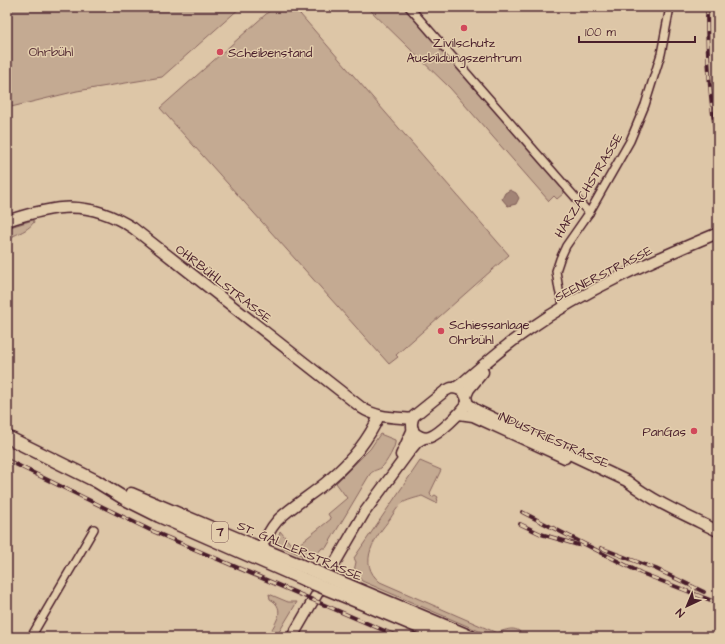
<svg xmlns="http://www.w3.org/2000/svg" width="725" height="644" font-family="'Architects Daughter',sans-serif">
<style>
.green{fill:#c4aa92;stroke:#87645e}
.water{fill:#a28476;stroke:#7f5c58}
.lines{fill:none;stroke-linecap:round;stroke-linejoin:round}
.street-casing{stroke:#4a1f2b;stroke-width:10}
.secondary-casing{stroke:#4a1f2b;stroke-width:13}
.primary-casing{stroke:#4a1f2b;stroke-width:15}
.street{stroke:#e3cdac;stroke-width:7}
.secondary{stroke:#e3cdac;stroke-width:10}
.primary{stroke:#e3cdac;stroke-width:12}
.rail-casing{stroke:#4a1f2b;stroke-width:4}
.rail{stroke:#e3cdac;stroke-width:2.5;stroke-dasharray:8;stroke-linecap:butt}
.primary-bridge-casing{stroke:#4a1f2b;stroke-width:15;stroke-linecap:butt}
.primary-bridge{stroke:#e3cdac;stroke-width:12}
.poi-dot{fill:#d1495b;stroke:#e3cdac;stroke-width:1.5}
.labels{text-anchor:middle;stroke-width:3;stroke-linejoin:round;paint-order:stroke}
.shield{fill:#e3cdac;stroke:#785352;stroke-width:1}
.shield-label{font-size:12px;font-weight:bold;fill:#4a1f2b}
.poi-label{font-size:13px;fill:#4a1f2b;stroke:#e3cdac;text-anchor:start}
.park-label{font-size:13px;fill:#5c343a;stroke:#e3cdac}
.street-label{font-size:13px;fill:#4a1f2b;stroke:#e3cdac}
</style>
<rect width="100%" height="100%" fill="#ddc6a7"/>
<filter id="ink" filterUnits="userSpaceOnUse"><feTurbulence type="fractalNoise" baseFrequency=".025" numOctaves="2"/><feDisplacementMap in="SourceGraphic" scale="8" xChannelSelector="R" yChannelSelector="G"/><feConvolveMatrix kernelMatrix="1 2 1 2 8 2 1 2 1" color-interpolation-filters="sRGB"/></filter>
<g filter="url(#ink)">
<g class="green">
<path d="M7,7H241L162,77L77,91L7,108Z"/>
<path d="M274,7H294L509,255L396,355L398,357L389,364L160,108Z"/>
<path d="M367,7H409L564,185V193L557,199L554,196L549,201L450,88Z"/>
<path d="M33,220L34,222C29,229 22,232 13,236L7,249V228Z"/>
<path d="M380,434L395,440C397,445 386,464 381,468C377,470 374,470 370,474L326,548H322L317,554L303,556L278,545V538L280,531L294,548L331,519L328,514L347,498L336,483L370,449Z"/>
<path d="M420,461L441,470L430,493L431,496L432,497L435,495L438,497L437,499L438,500L436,503L422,496C416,498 406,500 401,504C397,508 393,514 390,519C376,536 356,563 380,582L497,633C507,629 518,625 524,637H493L362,581L354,571L356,562L354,558Z"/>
<path d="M269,594L288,602H297L276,637H267C274,625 288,609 270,599Z"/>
</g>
<path class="water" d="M510,190L516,193L519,198L516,204L508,206L502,199L505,193Z"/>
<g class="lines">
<defs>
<g id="street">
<path d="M409,7L589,213"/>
<path d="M564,307L559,290L556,271L560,259L566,246L589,213L630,141L645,105L661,54L670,7"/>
<path d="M31,637L94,529"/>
</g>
<g id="secondary">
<path d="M7,221C55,205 88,199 133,228L362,408C377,418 395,417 412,419"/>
<path d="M451,388C461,388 467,394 467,403C462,412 439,434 430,437C424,439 417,436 413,431C411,425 412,420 414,416L445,391Z"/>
<path d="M455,388L461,384C483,365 504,346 528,330C586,289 653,260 718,233"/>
<path d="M466,396L469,389L483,372"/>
<path d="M467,403L476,410L627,481C654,502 687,516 718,531"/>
<path d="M459,414L473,416L565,458"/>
<path d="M401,455L413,429"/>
<path d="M258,556C263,543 268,531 277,521C291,506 315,493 330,479C351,461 368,441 379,416"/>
<path d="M292,637L364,513L412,448L417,442L424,438"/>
</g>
<g id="primary">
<path d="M7,437L96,481L127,500L159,516L303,579"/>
<path d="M131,494L309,569"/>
<path d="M347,585L471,637"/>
<path d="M342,595L443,637"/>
</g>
</defs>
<use href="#street" class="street-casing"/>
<use href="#secondary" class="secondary-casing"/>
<use href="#primary" class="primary-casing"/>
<use href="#street" class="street"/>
<use href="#secondary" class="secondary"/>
<use href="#primary" class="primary"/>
<defs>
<g id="rail">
<path d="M707,7C707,54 709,100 718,146"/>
<path d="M7,460L150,530L399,637"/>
<path d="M522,512L641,573L718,603"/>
<path d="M520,524L541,534L578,545"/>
<path d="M601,548L656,569L704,592"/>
</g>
</defs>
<use href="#rail" class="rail-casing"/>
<use href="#rail" class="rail"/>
<defs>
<g id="primary-bridge">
<path d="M309,569L347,585"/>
<path d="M303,579L342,595"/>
</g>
</defs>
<use href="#primary-bridge" class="primary-bridge-casing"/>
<use href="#primary-bridge" class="primary-bridge"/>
</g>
</g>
<g class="poi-dot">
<circle cx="464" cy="28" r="4"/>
<circle cx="220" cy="52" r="4"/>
<circle cx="441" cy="331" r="4"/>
<circle cx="694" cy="431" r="4"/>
</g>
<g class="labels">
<rect class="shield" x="212" y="522" width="16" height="20" rx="3"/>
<g class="shield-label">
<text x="220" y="536">7</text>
</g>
<g class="poi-label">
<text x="464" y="47" text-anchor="middle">Zivilschutz<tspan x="464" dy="15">Ausbildungszentrum</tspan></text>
<text x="228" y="57">Scheibenstand</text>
<text x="449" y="329">Schiessanlage<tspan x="449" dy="15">Ohrbühl</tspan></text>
<text x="686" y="436" text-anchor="end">PanGas</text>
</g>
<g class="park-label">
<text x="51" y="56">Ohrbühl</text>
</g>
<g class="street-label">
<text transform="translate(588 185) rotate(-59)" y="5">HARZACHSTRASSE</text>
<text transform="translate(603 273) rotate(-27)" y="5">SEENERSTRASSE</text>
<text transform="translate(224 283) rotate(38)" y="5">OHRBÜHLSTRASSE</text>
<text transform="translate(554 439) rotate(24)" y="5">INDUSTRIESTRASSE</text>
<text transform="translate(300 550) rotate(23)" y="5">ST. GALLERSTRASSE</text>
</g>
</g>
<rect width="725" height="644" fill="none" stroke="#e3cdac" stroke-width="24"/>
<rect x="12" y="12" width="701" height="620" fill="none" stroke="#4a1f2b" stroke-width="1.5" filter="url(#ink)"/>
<g transform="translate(687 606) rotate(224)" stroke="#e3cdac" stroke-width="3" paint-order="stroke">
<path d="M0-3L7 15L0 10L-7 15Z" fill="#4a1f2b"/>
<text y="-6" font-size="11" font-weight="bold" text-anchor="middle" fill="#4a1f2b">N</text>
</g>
<path d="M579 36v6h116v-6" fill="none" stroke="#4a1f2b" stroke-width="2"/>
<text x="585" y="36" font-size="12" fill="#4a1f2b" stroke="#e3cdac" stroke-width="3" paint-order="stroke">100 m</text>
</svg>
